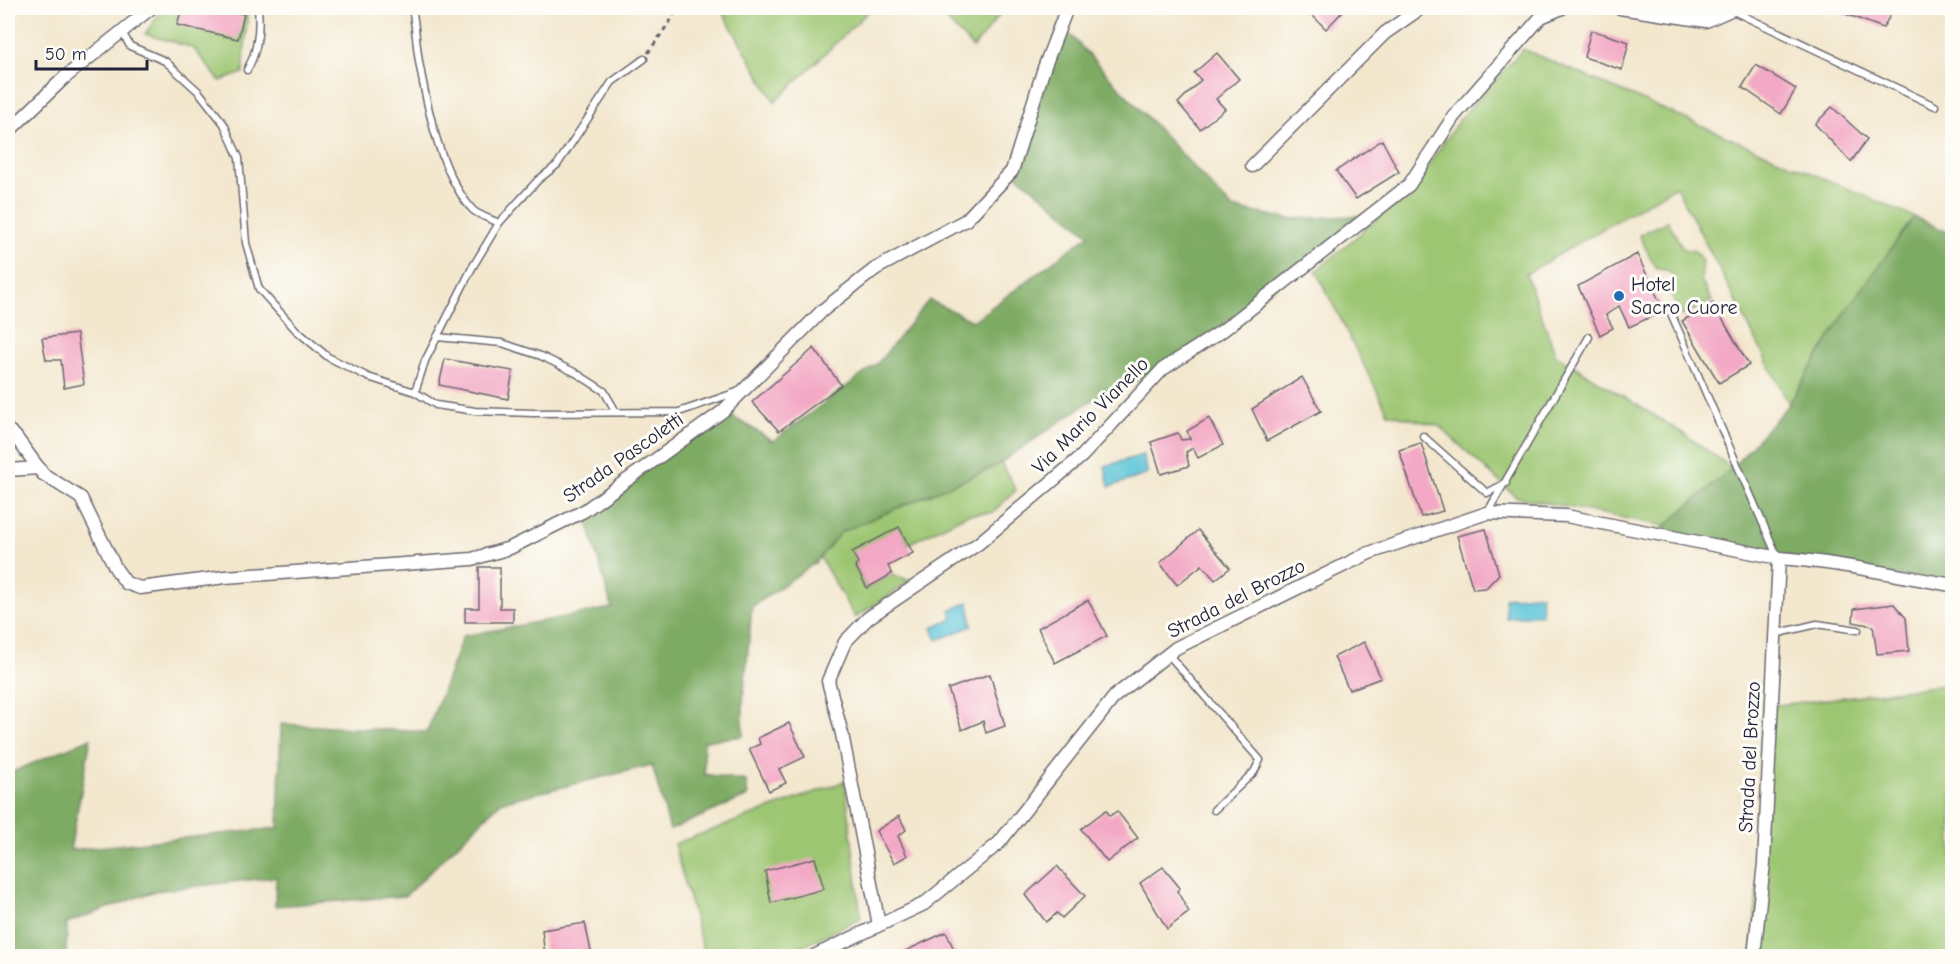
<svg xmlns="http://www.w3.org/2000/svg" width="1960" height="964" font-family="'Comic Neue',sans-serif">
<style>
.green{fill:#9dc672;stroke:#607456;stroke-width:1.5}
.forest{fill:#7eab64;stroke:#506650;stroke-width:1.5}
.water{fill:#5cc5d8;stroke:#3f748a;stroke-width:1.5}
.building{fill:#f3a9c5}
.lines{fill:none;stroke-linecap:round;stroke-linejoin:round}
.service-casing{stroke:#6b676e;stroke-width:9}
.minor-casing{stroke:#6b676e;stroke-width:15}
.path{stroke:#6b676e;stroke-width:3;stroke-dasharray:4.5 4.5;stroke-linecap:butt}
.service{stroke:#fff;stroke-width:6}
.minor{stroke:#fff;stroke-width:12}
.poi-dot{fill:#1f6fb2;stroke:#fdfcf7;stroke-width:2}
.labels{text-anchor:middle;stroke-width:6;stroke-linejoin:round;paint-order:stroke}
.poi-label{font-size:20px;fill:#22223b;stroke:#fdfcf7;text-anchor:start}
.street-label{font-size:20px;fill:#22223b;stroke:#fdfcf7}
</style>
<rect width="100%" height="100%" fill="#fdfcf7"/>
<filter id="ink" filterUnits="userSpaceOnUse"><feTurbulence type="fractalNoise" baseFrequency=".0167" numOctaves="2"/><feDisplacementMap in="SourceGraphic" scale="12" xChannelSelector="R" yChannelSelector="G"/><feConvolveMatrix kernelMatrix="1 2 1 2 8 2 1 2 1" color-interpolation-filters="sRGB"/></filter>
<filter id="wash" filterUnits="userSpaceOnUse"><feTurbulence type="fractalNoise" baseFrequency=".008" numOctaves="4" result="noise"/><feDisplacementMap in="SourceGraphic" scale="24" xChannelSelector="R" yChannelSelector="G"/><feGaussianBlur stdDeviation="1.35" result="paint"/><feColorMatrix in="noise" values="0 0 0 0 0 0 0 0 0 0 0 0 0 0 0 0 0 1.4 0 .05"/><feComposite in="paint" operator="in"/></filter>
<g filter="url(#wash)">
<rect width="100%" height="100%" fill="#f3e7ce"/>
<g class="green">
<path d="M163,8H248L243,73L220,81L193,48L145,34Z"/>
<path d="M720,8H872L775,102Z"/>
<path d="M935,8H1005L973,48Z"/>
<path d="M1523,49L1914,217L1847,310L1789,404L1676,186L1526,274L1556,355L1684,434L1732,468L1665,526L1516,497L1439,426L1388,413L1316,271L1412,189L1459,120Z"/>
<path d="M1668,221L1683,249L1695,251L1703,263L1701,281L1712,301L1682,316L1667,288L1672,284L1673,275L1666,270L1656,269L1639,235Z"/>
<path d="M1001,462L1016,490L992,513L968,514L908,544L899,528L853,552L858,563L855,565L867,588L892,574L911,581L855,618L820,557L841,532L994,467Z"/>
<path d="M1952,684V956H1752L1771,706Z"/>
<path d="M845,781L861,918L782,956H705L674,844Z"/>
</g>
<g class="forest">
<path d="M1060,24L1232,208L1290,219L1371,215L1163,369L1089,402L994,467L841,532L815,563L752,607L743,702V736L704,741V774L746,781L748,796L670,830L652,765L501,802L405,896L275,906L276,877L155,891L67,923L66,956H8V774L91,738L70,850L278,828L281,724L427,732L463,636L612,608L584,511L723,411L773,441L878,363L929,300L973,321L1089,235L1012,171Z"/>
<path d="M1914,217L1952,234V585L1656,534L1732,468L1789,404L1847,310Z"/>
</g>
<g class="water">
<path d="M1143,455L1148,474L1109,487L1105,466Z"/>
<path d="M1541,594L1542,614L1506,618L1505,598Z"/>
<path d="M969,602L972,626L937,640L932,628L953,619L950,610Z"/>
</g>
<g id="blocks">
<g class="building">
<path d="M182,8H215L244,14L238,39L177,25Z"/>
<path d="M1305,8H1346L1326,29Z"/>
<path d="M1830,8H1894L1883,28Z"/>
<path d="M1591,30L1629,42L1622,70L1584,57Z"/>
<path d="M1217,53L1239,79L1216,99L1225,109L1200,129L1178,103L1201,80L1194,73Z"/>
<path d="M1756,65L1796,89L1781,114L1742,87Z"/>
<path d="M1832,107L1867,139L1851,162L1815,124Z"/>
<path d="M1382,140L1399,172L1356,199L1336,171Z"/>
<path d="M1637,254L1664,311L1629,327L1619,306L1606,315L1613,328L1600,335L1578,286Z"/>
<path d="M1713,303L1749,365L1719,383L1682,321Z"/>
<path d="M77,334L84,384L64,388L61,360H46L42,338Z"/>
<path d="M814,348L841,385L779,431L752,402Z"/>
<path d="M445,359L513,371L508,399L439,385Z"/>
<path d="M1302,377L1321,411L1267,441L1252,409Z"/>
<path d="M1209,418L1223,445L1198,458L1193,448L1186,452L1189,466L1161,474L1151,442L1178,433L1181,440L1190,439L1187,431Z"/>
<path d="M1421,443L1443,511L1421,517L1399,450Z"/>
<path d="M899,527L913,553L888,566L892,574L867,588L855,565L858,563L852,552Z"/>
<path d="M1486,529L1499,574L1486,588L1473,589L1457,536Z"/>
<path d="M1198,530L1230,568L1215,580L1202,565L1177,585L1160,563Z"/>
<path d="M479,567H500V608H513V622H465V608H479Z"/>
<path d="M1088,600L1107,636L1055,663L1038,628Z"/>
<path d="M1894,604L1906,618L1909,651L1877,654L1873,626L1853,622L1854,609Z"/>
<path d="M1364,642L1381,678L1349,690L1334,657Z"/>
<path d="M990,674L1005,726L986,733L983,721L962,730L948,689Z"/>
<path d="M789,723L805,757L779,769L786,783L769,791L749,749L760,744L758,738Z"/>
<path d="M1106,810L1110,816L1117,811L1138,838L1107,862L1081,829Z"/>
<path d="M899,816L906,830L898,836L907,856L894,863L876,831Z"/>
<path d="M815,858L824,889L771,903L765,871Z"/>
<path d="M1057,866L1085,896L1062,918L1057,913L1046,922L1025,895Z"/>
<path d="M1163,867L1180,888L1177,891L1189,912L1167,929L1140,883Z"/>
<path d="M585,923L592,956H545L542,930Z"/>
<path d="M946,932L957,956H902L901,953Z"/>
</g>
</g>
</g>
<g filter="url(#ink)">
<use href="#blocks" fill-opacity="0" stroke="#6b676e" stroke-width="1.5"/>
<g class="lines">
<defs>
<g id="service">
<path d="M412,8C416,27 416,47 420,67C428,111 441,173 471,208C476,215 491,219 499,223"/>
<path d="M1731,10L1935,106"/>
<path d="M122,32L130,46L165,61L199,92L224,124L239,158L246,243L259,289L296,330L328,357L368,377L415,392L436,405L475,411L534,413L679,412L737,392"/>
<path d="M247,70C258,51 260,30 258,8"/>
<path d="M1670,311L1778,558"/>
<path d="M437,337L502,343L541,356L576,373L604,391L616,412"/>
<path d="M415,392L425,361L472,268L499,223L538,180L557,165L612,82L644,59"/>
<path d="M1423,436L1487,493L1506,483"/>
<path d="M1487,513L1589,337"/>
<path d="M1775,634L1817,624L1858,630"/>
<path d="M1168,654L1260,760L1254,772L1214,810"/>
</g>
<g id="minor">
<path d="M1620,8L1706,21L1735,8"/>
<path d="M8,132L64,78L151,8"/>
<path d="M1252,166L1385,33L1421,8"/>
<path d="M8,430L15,436L43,474L81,498L116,569L126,583L140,588L225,577L472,559L510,548L584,511L723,411L823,310L875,269L966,220L1012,171L1044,68L1067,8"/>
<path d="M8,470L39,468"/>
<path d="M879,925L842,734L828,681L845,642L868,618L979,543L1082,456L1163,369L1222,331L1409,185L1454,116L1541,17L1562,8"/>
<path d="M814,956L924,904L999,843L1115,696L1176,648L1369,553L1487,513L1566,516L1779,558C1837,562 1895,575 1952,585"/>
<path d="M1754,956L1764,863L1779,558"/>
</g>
</defs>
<use href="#service" class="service-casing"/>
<use href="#minor" class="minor-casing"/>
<path class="path" d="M648,53L671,20L677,8"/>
<use href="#service" class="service"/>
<use href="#minor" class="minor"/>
</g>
</g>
<circle class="poi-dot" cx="1619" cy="296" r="6"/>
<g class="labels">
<g class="poi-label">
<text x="1631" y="291">Hotel<tspan x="1631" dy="23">Sacro Cuore</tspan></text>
</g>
<g class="street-label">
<text transform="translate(1090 415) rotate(-45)" y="7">Via Mario Vianello</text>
<text transform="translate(623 457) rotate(-35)" y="7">Strada Pascoletti</text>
<text transform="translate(1236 598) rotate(-27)" y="7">Strada del Brozzo</text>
<text transform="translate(1749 757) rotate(-87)" y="7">Strada del Brozzo</text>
</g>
</g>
<rect width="1960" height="964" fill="none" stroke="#fdfcf7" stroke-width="30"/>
<path d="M36 60v9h111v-9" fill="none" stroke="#22223b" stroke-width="3"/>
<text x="45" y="60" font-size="18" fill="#22223b" stroke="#fdfcf7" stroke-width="4.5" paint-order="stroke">50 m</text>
</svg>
